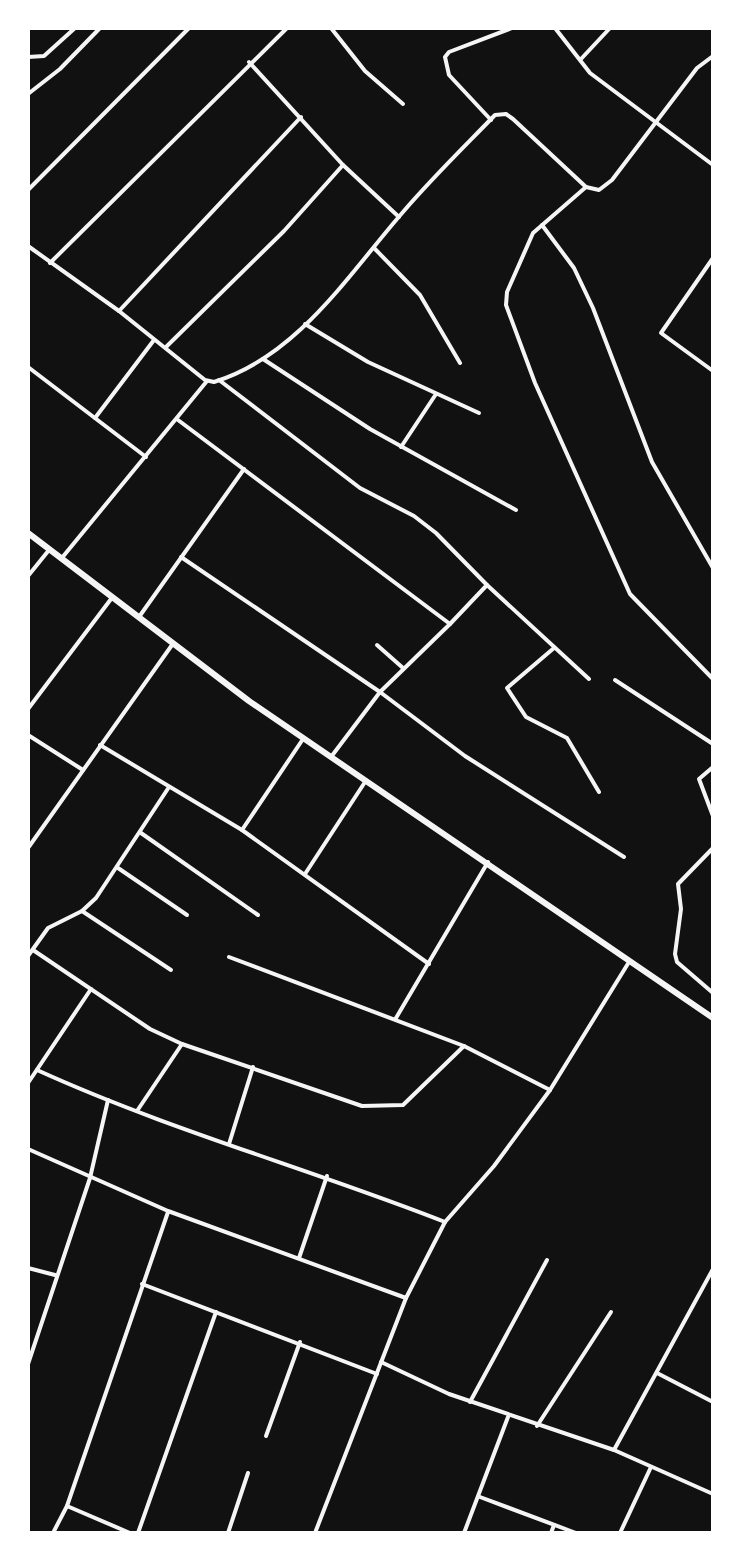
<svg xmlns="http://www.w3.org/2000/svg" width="741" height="1561" font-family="Raleway,sans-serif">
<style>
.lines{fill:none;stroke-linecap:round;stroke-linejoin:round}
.minor{stroke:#f5f5f5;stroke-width:4}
.primary{stroke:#f5f5f5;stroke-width:6}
</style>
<rect width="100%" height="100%" fill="#111"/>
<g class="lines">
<g class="minor">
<path d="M331,28L365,71L403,104"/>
<path d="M555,28L590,73L713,165"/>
<path d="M28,57L44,56L75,28"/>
<path d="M581,59L610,28"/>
<path d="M249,62L343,165L399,217"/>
<path d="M28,94L60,69L100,28"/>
<path d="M491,120L449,75L445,57L449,52L512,28"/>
<path d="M586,187L533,233L507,292L506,305L535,383L630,594L713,679"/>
<path d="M28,190L189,28"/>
<path d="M542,225L574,268L593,308L652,462L713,568"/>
<path d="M28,246L119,311L205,380L214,382C298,356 348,275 403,212C432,178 464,147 495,115L506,114L513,119L586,187L599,190L612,180L697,68L713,56"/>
<path d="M374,248L420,295L460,363"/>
<path d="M713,258L661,333L713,371"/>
<path d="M50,263L287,28"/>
<path d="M119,311L301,117"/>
<path d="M305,324L368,362L479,413"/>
<path d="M166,347L284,231L343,165"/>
<path d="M263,359L370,429L516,510"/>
<path d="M28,367L146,457"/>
<path d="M219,380L360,488L414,516L436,533L487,585L450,624"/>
<path d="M95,418L154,340"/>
<path d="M178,420L450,624L380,692L331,757"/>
<path d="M401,447L436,394"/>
<path d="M181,557L380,692L465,756L624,857"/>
<path d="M61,559L207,381"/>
<path d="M28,576L49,550"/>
<path d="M487,585L589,679"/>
<path d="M139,617L244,469"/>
<path d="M377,645L403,668"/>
<path d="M554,648L507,688L526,717L567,738L599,792"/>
<path d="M615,680L713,744"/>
<path d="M28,709L111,599"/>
<path d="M28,735L83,770"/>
<path d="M100,745L242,830L429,964"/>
<path d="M713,767L699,779L713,816"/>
<path d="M242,830L303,739"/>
<path d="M141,833L258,915"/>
<path d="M28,848L172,645"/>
<path d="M713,848L678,884L681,909L675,954L677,962L713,993"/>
<path d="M118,868L187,915"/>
<path d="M305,874L365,782"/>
<path d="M82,911L171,970"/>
<path d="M33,950L150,1029L182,1044L362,1106L403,1105L464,1046"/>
<path d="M28,956L48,928L82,911L96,898L169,787"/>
<path d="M229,957L464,1046L550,1090"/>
<path d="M396,1018L488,862"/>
<path d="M37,1070C169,1130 310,1169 445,1222"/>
<path d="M28,1083L91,989"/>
<path d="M137,1111L182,1044"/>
<path d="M229,1144L253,1067"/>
<path d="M28,1149L168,1211L406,1298"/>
<path d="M299,1258L327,1176"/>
<path d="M28,1268L55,1275"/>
<path d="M142,1284L377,1374"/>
<path d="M381,1362L449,1394L614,1450L713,1494"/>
<path d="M28,1364L90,1178L108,1100"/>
<path d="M657,1373L713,1402"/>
<path d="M470,1402L547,1260"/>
<path d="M537,1426L611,1312"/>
<path d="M266,1436L300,1342"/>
<path d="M614,1450L713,1269"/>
<path d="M480,1497L576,1533"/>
<path d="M67,1506L130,1533"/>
<path d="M53,1533L67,1506L168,1212"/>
<path d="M138,1533L216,1312"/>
<path d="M228,1533L248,1473"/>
<path d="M315,1533L406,1298L445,1222L494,1166L550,1090L629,962"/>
<path d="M464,1533L508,1417"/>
<path d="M551,1533L554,1525"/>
<path d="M620,1533L651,1467"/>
</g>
<path class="primary" d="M28,533L249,701L713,1018"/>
</g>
<rect width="741" height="1561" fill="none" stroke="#ffffff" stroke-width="60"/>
</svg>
